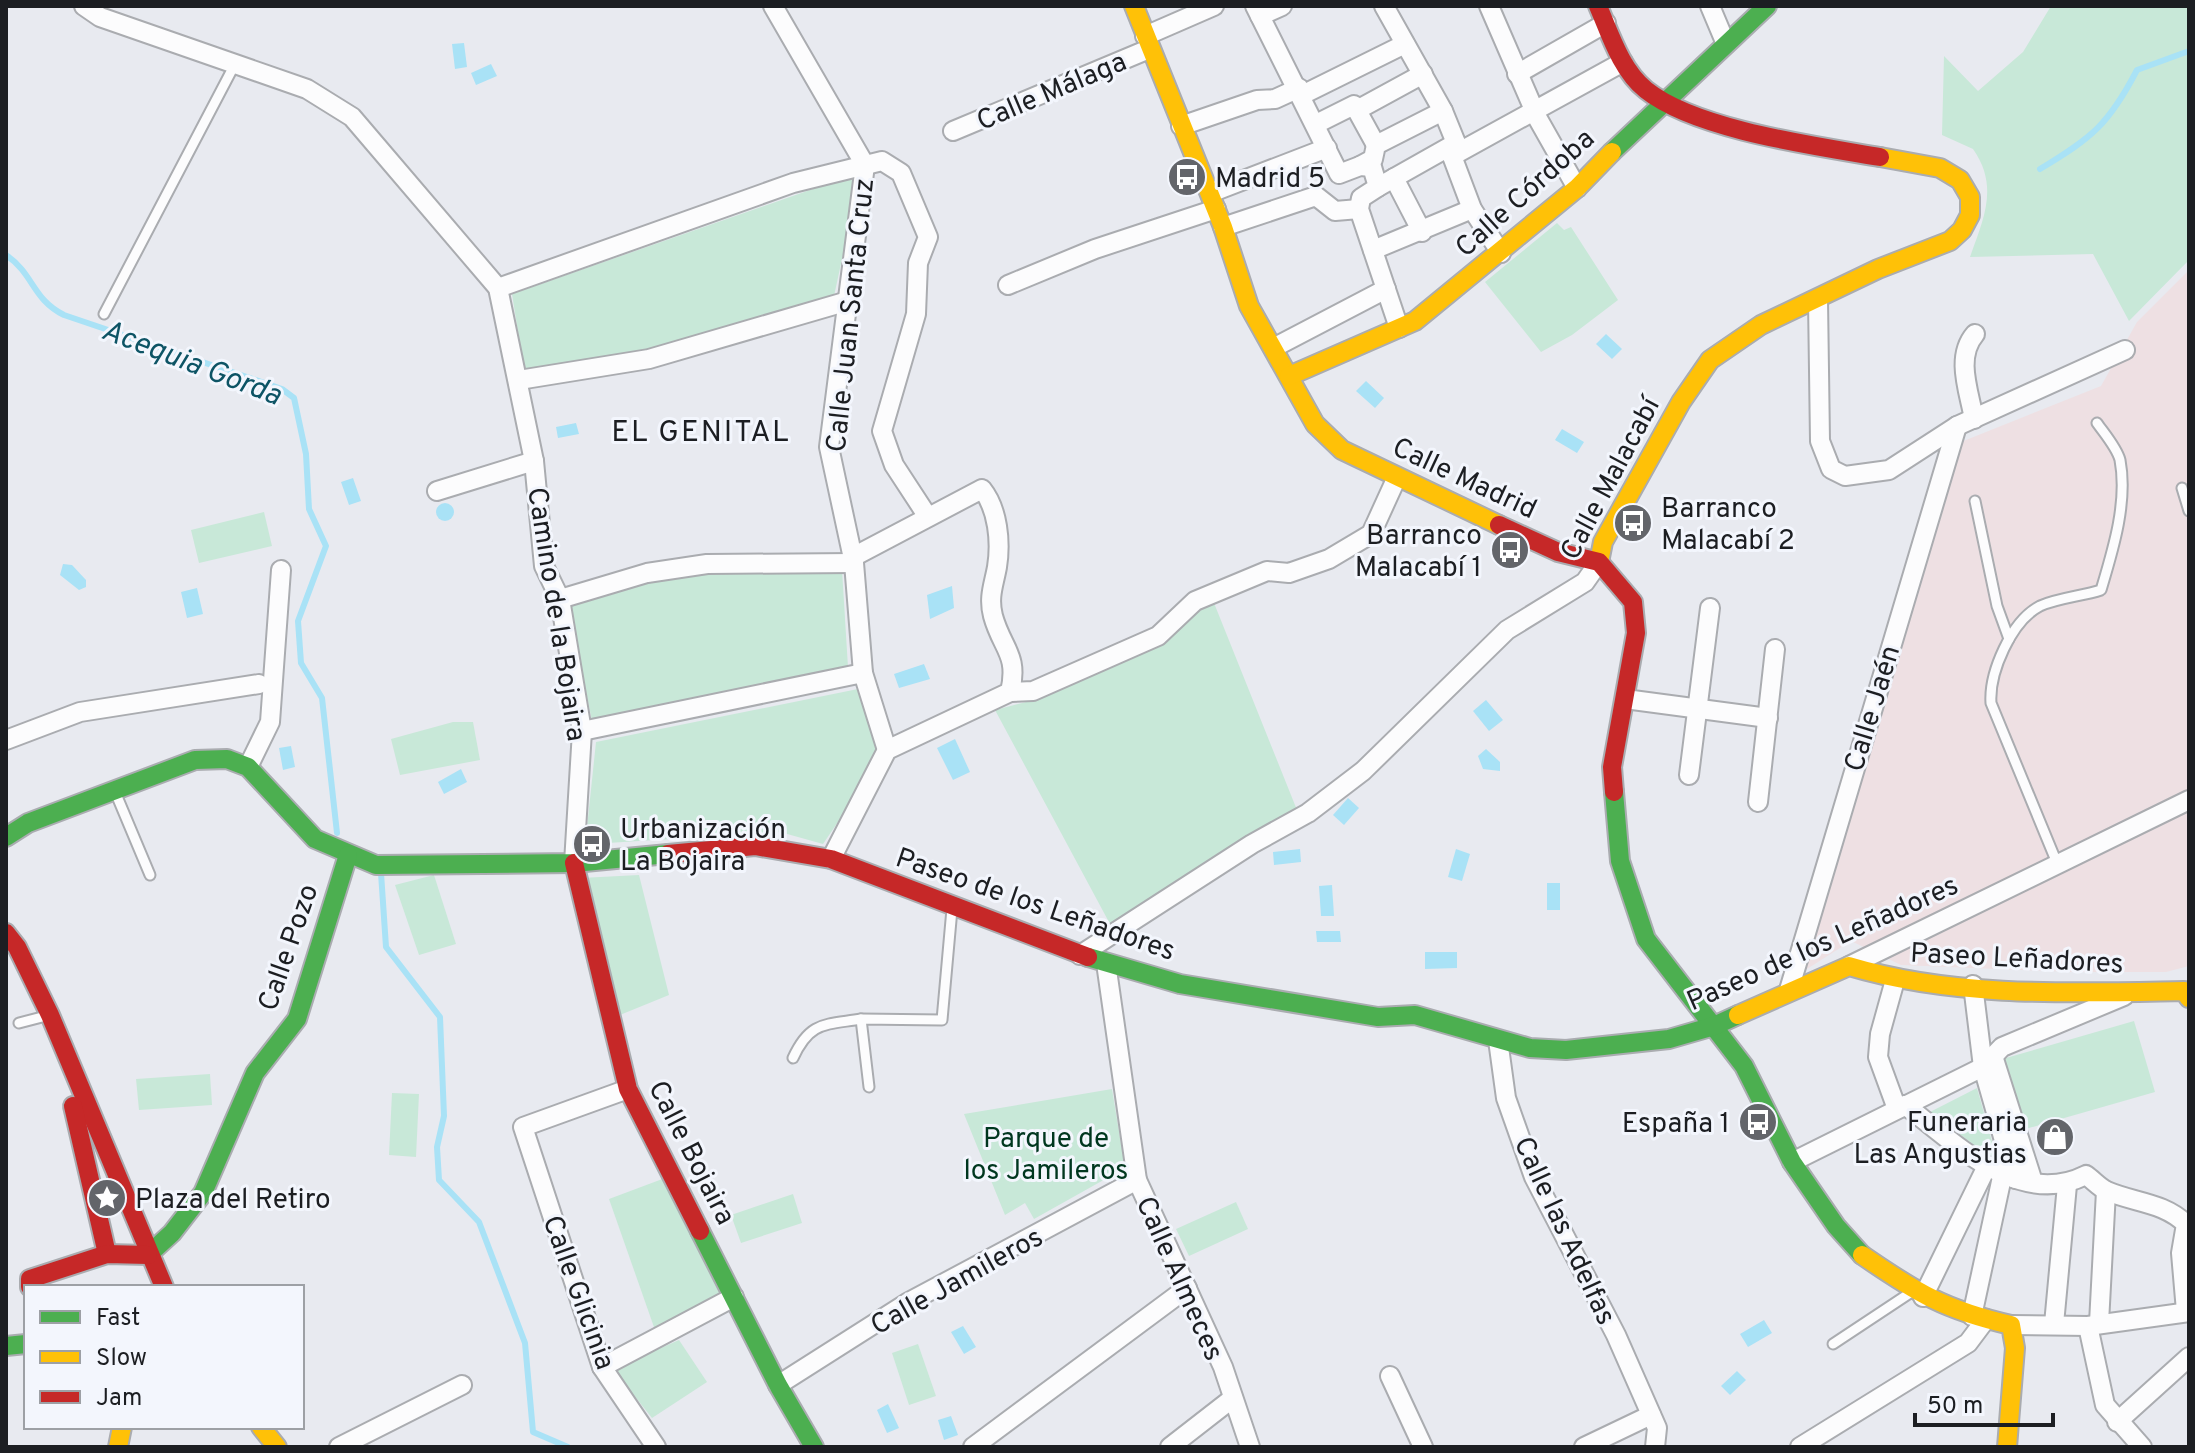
<svg xmlns="http://www.w3.org/2000/svg" width="2195" height="1453" font-family="Overpass,sans-serif">
<style>
.industrial{fill:#eee0e3}
.green{fill:#c8e8d8}
.water{fill:#a9e2f6}
.lines{fill:none;stroke-linecap:round;stroke-linejoin:round}
.stream{stroke:#a9e2f6;stroke-width:6}
.lane-casing{stroke:#aaacb0;stroke-width:13}
.street-casing{stroke:#aaacb0;stroke-width:22}
.fast-casing{stroke:#aaacb0;stroke-width:22}
.slow-casing{stroke:#aaacb0;stroke-width:22}
.jam-casing{stroke:#aaacb0;stroke-width:22}
.lane{stroke:#fcfcfd;stroke-width:9}
.street{stroke:#fcfcfd;stroke-width:18}
.fast{stroke:#4caf50;stroke-width:18}
.slow{stroke:#ffc107;stroke-width:18}
.jam{stroke:#c62828;stroke-width:18}
.labels{text-anchor:middle;stroke-width:6;stroke-linejoin:round;paint-order:stroke}
.street-label{font-size:28px;fill:#1c1e22;stroke:#f3f6fd}
.poi-label{font-size:28px;fill:#1c1e22;stroke:#f3f6fd;text-anchor:start}
.park-label{font-size:28px;fill:#00371f;stroke:#f3f6fd}
.water-label{font-size:30px;font-style:italic;fill:#0d5465;stroke:#f3f6fd}
.neighbourhood-label{font-size:30px;letter-spacing:2px;fill:#1c1e22;stroke:#f3f6fd}
</style>
<rect width="100%" height="100%" fill="#e8eaf0"/>
<path class="industrial" d="M2189,270V966L2166,972H2072L1901,965L1851,941L1796,976L1961,442L2101,386L2137,322Z"/>
<g class="green">
<path d="M2051,6H2189V260L2129,321L2093,254L1970,257C1984,218 1999,186 1973,149L1942,135L1944,56L1978,91L2023,52Z"/>
<path d="M853,175L850,222L834,296L640,353L524,370L512,294Z"/>
<path d="M1557,223L1564,230L1571,227L1618,300L1572,335L1541,352L1485,282Z"/>
<path d="M264,512L272,546L199,563L191,530Z"/>
<path d="M717,569L842,570L848,667L592,721L569,607L663,578Z"/>
<path d="M1212,598L1297,810L1110,924L995,710L1034,700Z"/>
<path d="M858,689L876,750L861,788L823,844L780,832L592,844L586,837L596,742Z"/>
<path d="M453,722H473L480,760L400,775L391,739Z"/>
<path d="M434,875L456,944L419,955L395,885Z"/>
<path d="M639,875L669,995L615,1017L581,878Z"/>
<path d="M2134,1021L2155,1092L2022,1130L1999,1060Z"/>
<path d="M210,1074L212,1105L139,1110L136,1079Z"/>
<path d="M1977,1088L1998,1163L1930,1112Z"/>
<path d="M1112,1089L1125,1168L1034,1219L1025,1203L1005,1215L964,1114Z"/>
<path d="M392,1093L419,1094L416,1157L389,1155Z"/>
<path d="M665,1178L721,1295L655,1330L609,1199Z"/>
<path d="M793,1194L802,1223L741,1243L731,1215Z"/>
<path d="M1236,1202L1248,1229L1189,1256L1176,1229Z"/>
<path d="M679,1340L707,1382L652,1418L613,1369Z"/>
<path d="M918,1344L936,1396L909,1405L892,1353Z"/>
</g>
<g class="water">
<path d="M464,43L467,67L455,69L452,44Z"/>
<path d="M491,64L497,76L476,85L471,73Z"/>
<path d="M1606,334L1622,349L1612,359L1596,344Z"/>
<path d="M1366,381L1384,398L1375,408L1356,391Z"/>
<path d="M576,423L579,434L558,438L556,427Z"/>
<path d="M1562,429L1584,442L1577,453L1555,440Z"/>
<path d="M353,478L361,501L349,505L341,482Z"/>
<circle cx="445" cy="512" r="9"/>
<path d="M63,564L72,565L86,580V587L79,590L60,575Z"/>
<path d="M952,586L954,608L930,619L927,595Z"/>
<path d="M197,588L203,614L187,618L181,592Z"/>
<path d="M924,664L930,679L899,688L894,674Z"/>
<path d="M1486,700L1503,720L1489,731L1473,711Z"/>
<path d="M955,739L970,772L953,780L937,748Z"/>
<path d="M291,746L295,767L283,770L279,748Z"/>
<path d="M1486,749L1500,762V771L1483,769L1478,756Z"/>
<path d="M461,769L467,782L444,794L438,782Z"/>
<path d="M1348,798L1359,808L1344,825L1333,815Z"/>
<path d="M1300,849L1301,862L1274,865L1273,852Z"/>
<path d="M1456,849L1470,854L1462,881L1448,877Z"/>
<rect x="1547" y="883" width="13" height="27"/>
<path d="M1332,885L1334,916H1321L1319,886Z"/>
<path d="M1316,931H1340L1341,942H1317Z"/>
<path d="M1425,952H1457V968L1425,969Z"/>
<path d="M1764,1320L1772,1333L1748,1347L1740,1334Z"/>
<path d="M963,1326L976,1347L964,1354L951,1332Z"/>
<path d="M1737,1371L1746,1380L1730,1395L1721,1386Z"/>
<path d="M888,1404L899,1428L887,1433L877,1410Z"/>
<path d="M951,1416L958,1435L944,1440L938,1420Z"/>
</g>
<g class="lines">
<g class="stream">
<path d="M2040,169C2092,138 2109,124 2137,70L2189,51"/>
<path d="M6,255C34,274 32,299 64,315L282,389L294,398L306,454L309,509L326,546L298,621L301,663L322,698L337,833"/>
<path d="M381,873L386,947L440,1017L444,1116L437,1147L439,1180L479,1222L525,1343L533,1432L568,1447"/>
</g>
<defs>
<g id="lane">
<path d="M104,314L235,64"/>
<path d="M2182,488L2189,511"/>
<path d="M1975,501L1997,606L2009,639"/>
<path d="M116,794L150,875"/>
<path d="M2057,863L1991,703C1989,673 2011,621 2040,606C2058,598 2083,596 2101,590C2113,550 2128,502 2120,460C2117,448 2104,433 2097,423"/>
<path d="M19,1023L46,1016"/>
<path d="M793,1058C810,1021 825,1025 861,1019"/>
<path d="M869,1087L861,1019L942,1020L952,909"/>
<path d="M1833,1344L1910,1293"/>
</g>
<g id="street">
<path d="M84,6L100,17L307,89L352,117L498,288L534,461L544,566L560,599L582,731L574,863"/>
<path d="M773,6L865,165"/>
<path d="M1255,6L1339,174L1360,166L1372,167L1378,187L1361,198L1359,209L1399,328"/>
<path d="M1384,6L1443,111L1456,143L1452,156L1472,209L1501,253"/>
<path d="M1489,6L1538,119L1577,188"/>
<path d="M1710,6L1726,44"/>
<path d="M1260,16L1282,6"/>
<path d="M1145,36L1214,6"/>
<path d="M1517,74L1606,23"/>
<path d="M1302,95L1405,44"/>
<path d="M1357,110L1423,74"/>
<path d="M1316,124L1354,105L1376,145"/>
<path d="M1181,126L1257,100L1275,99L1299,88"/>
<path d="M953,131L1149,49"/>
<path d="M1452,156L1623,62"/>
<path d="M865,165L829,447L854,563L863,673L887,750"/>
<path d="M1360,166L1373,159L1376,145L1443,111"/>
<path d="M1394,178L1422,232"/>
<path d="M1378,187L1456,143"/>
<path d="M1210,193L1327,148"/>
<path d="M1223,227L1316,196L1335,211L1359,209"/>
<path d="M1373,250L1472,209"/>
<path d="M1008,285L1095,249L1216,209"/>
<path d="M498,288L793,183L882,161L901,173L928,237L918,263L916,314L882,431L894,465L928,517"/>
<path d="M1818,300L1820,441L1831,469L1845,476L1889,470L1957,426L2125,350"/>
<path d="M1273,348L1386,289"/>
<path d="M519,380L649,359L848,301"/>
<path d="M1974,419C1969,391 1955,357 1975,334"/>
<path d="M437,491L534,461"/>
<path d="M560,599L647,573L707,564L854,563"/>
<path d="M1010,692L1033,691L1158,636L1195,601L1267,571L1289,573L1329,559L1371,534L1397,477"/>
<path d="M1625,699L1768,718"/>
<path d="M582,731L863,673"/>
<path d="M6,740L80,712L259,684"/>
<path d="M248,767L270,722L281,570"/>
<path d="M1689,775L1710,608"/>
<path d="M1758,802L1775,649"/>
<path d="M831,859L887,750L1010,692C1019,654 1002,649 993,616C988,597 994,584 997,567C1001,542 998,509 982,489L853,557"/>
<path d="M1080,955L1252,844L1308,813L1363,771L1507,630L1585,582L1599,562"/>
<path d="M1106,963L1137,1180L1223,1367L1250,1447"/>
<path d="M1849,966L2189,800"/>
<path d="M1895,980L1880,1034L1878,1057L1897,1109"/>
<path d="M1973,985L1983,1067L2015,1179"/>
<path d="M1789,990L1957,426"/>
<path d="M1498,1040L1506,1098L1534,1177L1616,1335L1657,1428L1655,1447"/>
<path d="M1993,1056L2033,1182"/>
<path d="M628,1089L523,1127L602,1367L656,1447"/>
<path d="M1905,1105C1955,1143 2019,1209 2086,1175C2093,1180 2100,1188 2107,1191C2135,1203 2163,1202 2186,1224L2181,1253L2186,1311"/>
<path d="M1792,1162L1983,1067L2002,1047L2124,996"/>
<path d="M1923,1297L1987,1166"/>
<path d="M1972,1316L2002,1177"/>
<path d="M2099,1323L2106,1191"/>
<path d="M2054,1324L2067,1185"/>
<path d="M2011,1325L2088,1326L2189,1312"/>
<path d="M2088,1326L2105,1405L2142,1447"/>
<path d="M602,1367L734,1297"/>
<path d="M1390,1376L1423,1447"/>
<path d="M778,1385L907,1303L1137,1180"/>
<path d="M2117,1422L2189,1357"/>
<path d="M339,1447L462,1385"/>
<path d="M973,1447L1187,1288"/>
<path d="M1170,1447L1233,1398"/>
<path d="M1584,1447L1651,1415"/>
<path d="M1800,1447L1968,1343L1986,1319"/>
</g>
<g id="fast">
<path d="M1612,152L1767,6"/>
<path d="M1614,792L1620,861L1646,939L1744,1066L1792,1162L1836,1226L1862,1255"/>
<path d="M6,837L28,823L195,760L227,759L248,767L315,839L376,865L574,863L668,854"/>
<path d="M1088,957L1180,984L1378,1017L1415,1015L1530,1048L1566,1050L1669,1039L1714,1026L1738,1015"/>
<path d="M700,1231L778,1385L814,1447"/>
<path d="M148,1255L172,1233L203,1193L255,1073L297,1019L348,855"/>
<path d="M6,1346L26,1344"/>
</g>
<g id="slow">
<path d="M1134,6L1223,227L1249,306L1315,424L1342,450L1499,525"/>
<path d="M1289,376L1415,321L1577,188L1612,152"/>
<path d="M1599,562L1603,542L1681,402L1710,360L1761,325L1878,269L1950,241L1962,230L1970,215V197L1960,180L1940,168L1880,157"/>
<path d="M1738,1015L1849,966C1955,998 2074,993 2184,991L2189,998"/>
<path d="M1862,1255C1917,1293 1945,1310 2011,1325L2015,1348L2007,1447"/>
<path d="M261,1427L277,1447"/>
<path d="M118,1447L122,1427"/>
</g>
<g id="jam">
<path d="M1598,6C1610,34 1621,70 1646,90C1696,130 1816,146 1880,157"/>
<path d="M1499,525L1558,552L1599,562L1633,602L1636,633L1612,767L1614,792"/>
<path d="M668,854L755,846L831,859L1088,957"/>
<path d="M574,863L628,1089L700,1231"/>
<path d="M6,933L17,947L50,1015L164,1287"/>
<path d="M73,1106L107,1254"/>
<path d="M30,1287V1279L107,1254L148,1255"/>
</g>
</defs>
<use href="#lane" class="lane-casing"/>
<use href="#street" class="street-casing"/>
<use href="#fast" class="fast-casing"/>
<use href="#slow" class="slow-casing"/>
<use href="#jam" class="jam-casing"/>
<use href="#lane" class="lane"/>
<use href="#street" class="street"/>
<use href="#fast" class="fast"/>
<use href="#slow" class="slow"/>
<use href="#jam" class="jam"/>
</g>
<defs>
<symbol id="bus-disc" viewBox="-11 -11 22 22"><circle r="9.5" fill="#63656a" stroke="#f3f6fd"/><path d="M-5-6H5V4H4V6H2V4H-2V6H-4V4H-5ZM-3.5-4V0h7V-4ZM-3.5 1.2v1.5H-2V1.2ZM2 1.2v1.5H3.5V1.2Z" fill="#fff"/></symbol>
<symbol id="shop-disc" viewBox="-11 -11 22 22"><circle r="9.5" fill="#63656a" stroke="#f3f6fd"/><path d="M-5-2.5h2.3a2.7 3.5 0 0 1 5.4 0H5L5.5 6h-11ZM-1.5-2.5h3a1.5 2.3 0 0 0-3 0Z" fill="#fff"/></symbol>
<symbol id="sight-disc" viewBox="-11 -11 22 22"><circle r="9.5" fill="#63656a" stroke="#f3f6fd"/><path d="M0-6L1.8-2.2L6-1.7L2.9 1.2L3.7 5.4L0 3.3L-3.7 5.4L-2.9 1.2L-6-1.7L-1.8-2.2Z" fill="#fff"/></symbol>
</defs>
<g fill-rule="evenodd">
<use href="#bus-disc" x="1165" y="155" width="44" height="44"/>
<use href="#bus-disc" x="1611" y="501" width="44" height="44"/>
<use href="#bus-disc" x="1488" y="528" width="44" height="44"/>
<use href="#bus-disc" x="570" y="822" width="44" height="44"/>
<use href="#bus-disc" x="1736" y="1100" width="44" height="44"/>
<use href="#shop-disc" x="2033" y="1115" width="44" height="44"/>
<use href="#sight-disc" x="85" y="1176" width="44" height="44"/>
</g>
<g class="labels">
<g class="street-label">
<text transform="translate(1051 90) rotate(-23)" y="10">Calle Málaga</text>
<text transform="translate(1524 192) rotate(-42)" y="10">Calle Córdoba</text>
<text transform="translate(849 315) rotate(-84)" y="10">Calle Juan Santa Cruz</text>
<text transform="translate(1465 477) rotate(25)" y="10">Calle Madrid</text>
<text transform="translate(1609 478) rotate(-62)" y="10">Calle Malacabí</text>
<text transform="translate(558 614) rotate(81)" y="10">Camino de la Bojaira</text>
<text transform="translate(1871 708) rotate(-73)" y="10">Calle Jaén</text>
<text transform="translate(1036 903) rotate(19)" y="10">Paseo de los Leñadores</text>
<text transform="translate(1822 942) rotate(-24)" y="10">Paseo de los Leñadores</text>
<text transform="translate(287 947) rotate(-71)" y="10">Calle Pozo</text>
<text transform="translate(2017 957) rotate(3)" y="10">Paseo Leñadores</text>
<text transform="translate(693 1152) rotate(63)" y="10">Calle Bojaira</text>
<text transform="translate(1566 1230) rotate(65)" y="10">Calle las Adelfas</text>
<text transform="translate(1181 1278) rotate(66)" y="10">Calle Almeces</text>
<text transform="translate(956 1280) rotate(-29)" y="10">Calle Jamileros</text>
<text transform="translate(580 1292) rotate(70)" y="10">Calle Glicinia</text>
</g>
<g class="poi-label">
<text x="1215" y="187">Madrid 5</text>
<text x="1661" y="517">Barranco<tspan x="1661" dy="32">Malacabí 2</tspan></text>
<text x="1482" y="544" text-anchor="end">Barranco<tspan x="1482" dy="32">Malacabí 1</tspan></text>
<text x="620" y="838">Urbanización<tspan x="620" dy="32">La Bojaira</tspan></text>
<text x="2027" y="1131" text-anchor="end">Funeraria<tspan x="2027" dy="32">Las Angustias</tspan></text>
<text x="1730" y="1132" text-anchor="end">España 1</text>
<text x="135" y="1208">Plaza del Retiro</text>
</g>
<g class="park-label">
<text x="1046" y="1147">Parque de<tspan x="1046" dy="32">los Jamileros</tspan></text>
</g>
<g class="water-label">
<text transform="translate(192 362) rotate(21)" y="10">Acequia Gorda</text>
</g>
<g class="neighbourhood-label">
<text x="701" y="441">EL GENITAL</text>
</g>
</g>
<rect width="2195" height="1453" fill="none" stroke="#1c1e22" stroke-width="16"/>
<rect x="24" y="1285" width="280" height="144" fill="#f3f6fd" stroke="#9da0a5" stroke-width="2"/>
<rect x="40" y="1311" width="40" height="12" fill="#4caf50" stroke="#9da0a5" stroke-width="2"/>
<text x="96" y="1325" font-size="24" fill="#1c1e22">Fast</text>
<rect x="40" y="1351" width="40" height="12" fill="#ffc107" stroke="#9da0a5" stroke-width="2"/>
<text x="96" y="1365" font-size="24" fill="#1c1e22">Slow</text>
<rect x="40" y="1391" width="40" height="12" fill="#c62828" stroke="#9da0a5" stroke-width="2"/>
<text x="96" y="1405" font-size="24" fill="#1c1e22">Jam</text>
<path d="M1915 1413v12h138v-12" fill="none" stroke="#1c1e22" stroke-width="4"/>
<text x="1927" y="1413" font-size="24" fill="#1c1e22" stroke="#f3f6fd" stroke-width="6" paint-order="stroke">50 m</text>
</svg>
